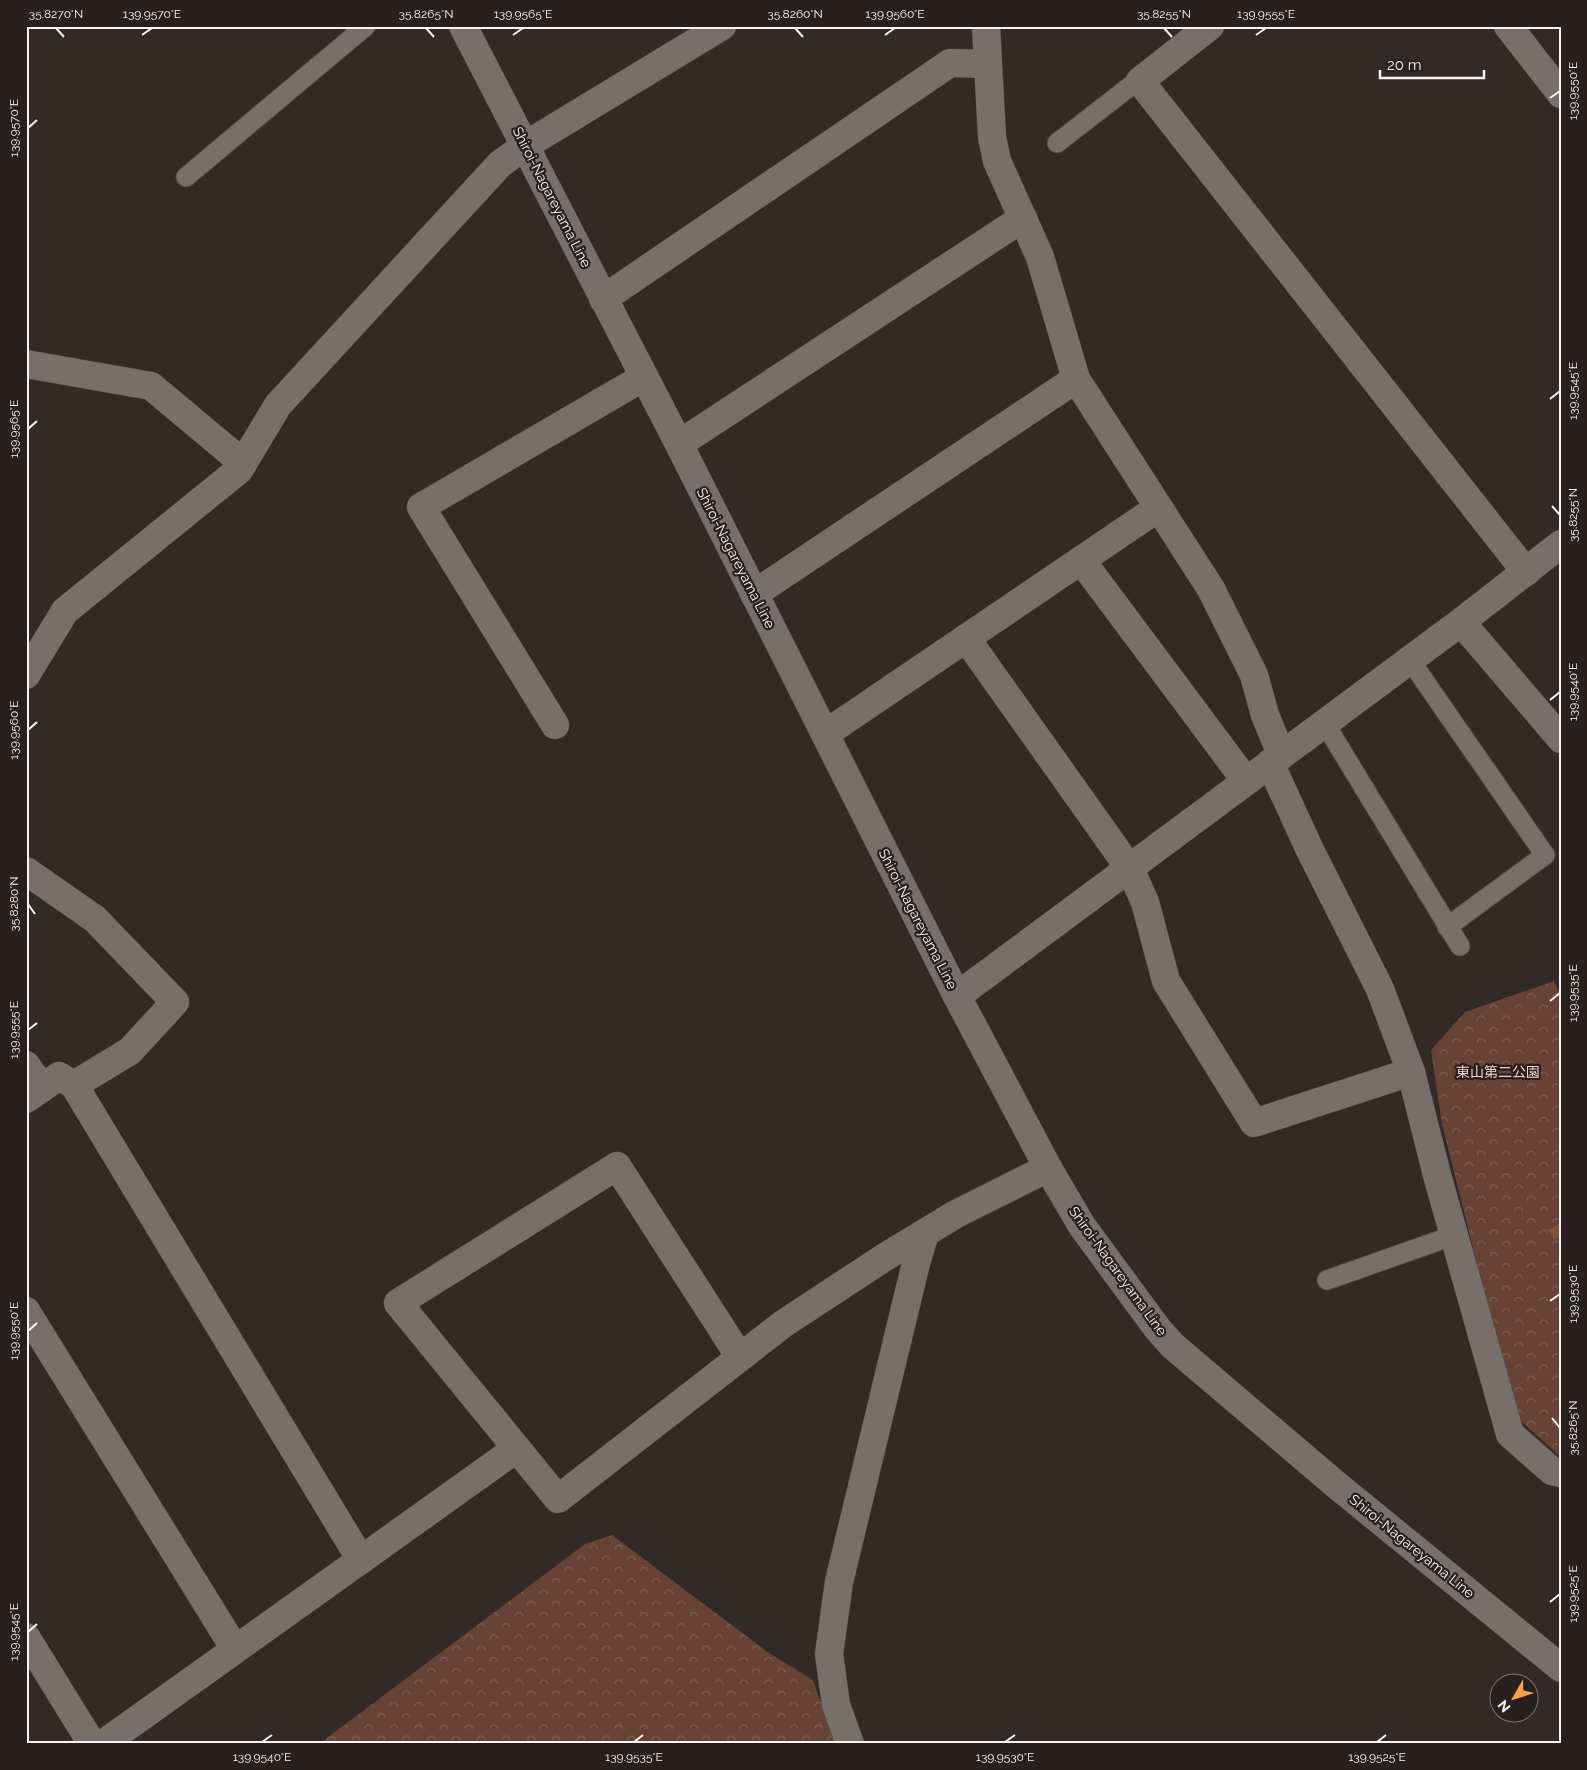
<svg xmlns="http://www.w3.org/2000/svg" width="1587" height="1770" font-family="Raleway,'Noto Sans JP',sans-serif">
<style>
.park{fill:url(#park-crowns)}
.building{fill:#874f3a}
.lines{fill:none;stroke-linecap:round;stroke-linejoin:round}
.service-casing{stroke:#4f4846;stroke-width:21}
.minor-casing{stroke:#4f4846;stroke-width:29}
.secondary-casing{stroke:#4f4846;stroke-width:29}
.service{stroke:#776f6c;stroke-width:19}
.minor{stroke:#776f6c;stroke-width:28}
.secondary{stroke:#776f6c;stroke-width:28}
.ticks{fill:none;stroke:#f9f4f2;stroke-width:2}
.labels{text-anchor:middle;stroke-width:4.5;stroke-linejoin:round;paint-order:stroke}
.street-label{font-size:14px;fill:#f9f4f2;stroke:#27201e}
.park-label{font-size:14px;fill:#f4d0c2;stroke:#27201e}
.neatline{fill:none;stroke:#f9f4f2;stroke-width:2}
.ticks-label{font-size:12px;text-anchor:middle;fill:#f9f4f2}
</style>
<defs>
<pattern id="park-crowns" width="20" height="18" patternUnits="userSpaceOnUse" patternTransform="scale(1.25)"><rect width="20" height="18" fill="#684335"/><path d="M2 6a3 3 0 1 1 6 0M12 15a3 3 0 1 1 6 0" fill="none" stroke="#7e5f53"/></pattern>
</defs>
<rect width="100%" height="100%" fill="#312a27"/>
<g class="park">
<path d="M1554,981L1561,997V1457L1515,1416L1442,1124L1431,1050L1465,1012Z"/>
<path d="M612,1535L769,1653L813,1680L835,1744H319L585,1544Z"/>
</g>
<path class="building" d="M1559,1224L1561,1236L1554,1240L1548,1230Z"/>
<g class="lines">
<defs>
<g id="service">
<path d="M1057,143L1137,81H1140"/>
<path d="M186,177L366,26"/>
<path d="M1410,660L1545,855L1447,927"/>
<path d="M1324,722L1460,946"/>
<path d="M1327,1280L1455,1235"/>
</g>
<g id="minor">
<path d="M986,26L992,137L997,161L1040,257L1076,379L1211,589L1254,675L1265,715L1281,754"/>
<path d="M1210,26L1140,81L1526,572"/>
<path d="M1508,26L1561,94"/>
<path d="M603,299L950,63L987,64"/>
<path d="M26,364L151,386L243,463"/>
<path d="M679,444L1023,218"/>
<path d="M1081,560L1246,781"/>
<path d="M754,594L1076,379"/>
<path d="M1461,622L1561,739"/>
<path d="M966,638L1130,869L1145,902L1166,981L1254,1123L1411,1072"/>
<path d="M26,675L65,611L239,470L278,405L500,164L526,145L722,26"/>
<path d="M555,725L421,507L644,377"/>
<path d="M825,734L1158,508"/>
<path d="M1270,763L1309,848L1380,989L1411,1072L1437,1175L1510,1434L1552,1471L1561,1473"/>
<path d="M26,871L95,919L175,1002L130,1051L74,1085"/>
<path d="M957,996L1461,622L1561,544"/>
<path d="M26,1065L42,1088"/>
<path d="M26,1099L59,1076L74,1085L361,1560"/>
<path d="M26,1311L235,1649"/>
<path d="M740,1357L617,1166L398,1303L558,1499L783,1324L885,1257L956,1214L1048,1168"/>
<path d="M26,1637L92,1744"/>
<path d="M103,1744L516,1449"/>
<path d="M850,1744L836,1705L829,1654L839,1582L916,1263L925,1233"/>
</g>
<path id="secondary" d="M463,26L679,444L957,996L1048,1168L1082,1226L1157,1328L1172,1345L1334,1483L1561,1668"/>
</defs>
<use href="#service" class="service-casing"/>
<use href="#minor" class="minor-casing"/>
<use href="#secondary" class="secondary-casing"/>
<use href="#service" class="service"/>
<use href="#minor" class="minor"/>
<use href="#secondary" class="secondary"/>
</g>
<path class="ticks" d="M56,28L64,37M426,28L434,37M795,28L803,37M1164,28L1172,37M142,35L152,28M513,35L523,28M885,35L895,28M1256,35L1266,28M1550,98L1560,91M28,128L37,120M1550,399L1560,391M28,429L37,421M1552,506L1560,515M1550,700L1560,692M28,730L37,722M28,904L35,914M1550,1001L1560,993M28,1030L37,1023M1550,1301L1560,1294M28,1331L37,1323M1552,1418L1560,1428M1550,1602L1560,1594M28,1632L37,1624M262,1742L272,1735M634,1742L643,1735M1005,1742L1015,1735M1377,1742L1386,1735"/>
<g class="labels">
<g class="street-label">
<text transform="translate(552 197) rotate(63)" y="5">Shiroi-Nagareyama Line</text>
<text transform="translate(736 558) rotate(63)" y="5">Shiroi-Nagareyama Line</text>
<text transform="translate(918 919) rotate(63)" y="5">Shiroi-Nagareyama Line</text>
<text transform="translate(1118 1271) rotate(54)" y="5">Shiroi-Nagareyama Line</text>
<text transform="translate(1412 1546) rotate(39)" y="5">Shiroi-Nagareyama Line</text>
</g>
<g class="park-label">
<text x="1498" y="1077">東山第二公園</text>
</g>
</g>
<rect width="1587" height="1770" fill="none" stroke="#27201e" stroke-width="55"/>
<g transform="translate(1514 1698) rotate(231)"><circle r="24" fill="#27201e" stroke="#7b7573"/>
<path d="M0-4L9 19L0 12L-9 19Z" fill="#f8a14a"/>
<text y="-8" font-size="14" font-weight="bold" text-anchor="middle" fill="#f9f4f2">N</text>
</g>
<path d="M1380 70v8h104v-8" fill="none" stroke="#f9f4f2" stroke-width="2.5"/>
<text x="1387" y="70" font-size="15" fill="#f9f4f2" stroke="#27201e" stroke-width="4" paint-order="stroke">20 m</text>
<rect x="28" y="28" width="1532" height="1714" class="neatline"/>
<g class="ticks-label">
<text x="56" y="18">35.8270°N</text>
<text x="152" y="18">139.9570°E</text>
<text x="426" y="18">35.8265°N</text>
<text x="523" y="18">139.9565°E</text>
<text x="795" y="18">35.8260°N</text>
<text x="895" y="18">139.9560°E</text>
<text x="1164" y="18">35.8255°N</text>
<text x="1266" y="18">139.9555°E</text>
<text transform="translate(1573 91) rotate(-90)" y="4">139.9550°E</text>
<text transform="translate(14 128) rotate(-90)" y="4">139.9570°E</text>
<text transform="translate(1573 391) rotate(-90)" y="4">139.9545°E</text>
<text transform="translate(14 429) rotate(-90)" y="4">139.9565°E</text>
<text transform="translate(1573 515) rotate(-90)" y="4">35.8255°N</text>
<text transform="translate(1573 692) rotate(-90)" y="4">139.9540°E</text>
<text transform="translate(14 730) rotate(-90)" y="4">139.9560°E</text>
<text transform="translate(14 904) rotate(-90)" y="4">35.8280°N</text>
<text transform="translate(1573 993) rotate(-90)" y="4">139.9535°E</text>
<text transform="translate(14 1030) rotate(-90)" y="4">139.9555°E</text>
<text transform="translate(1573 1294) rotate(-90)" y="4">139.9530°E</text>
<text transform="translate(14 1331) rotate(-90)" y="4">139.9550°E</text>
<text transform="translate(1573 1428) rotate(-90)" y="4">35.8265°N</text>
<text transform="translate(1573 1594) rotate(-90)" y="4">139.9525°E</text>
<text transform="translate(14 1632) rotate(-90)" y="4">139.9545°E</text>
<text x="262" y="1761">139.9540°E</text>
<text x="634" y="1761">139.9535°E</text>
<text x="1005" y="1761">139.9530°E</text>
<text x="1377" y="1761">139.9525°E</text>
</g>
</svg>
